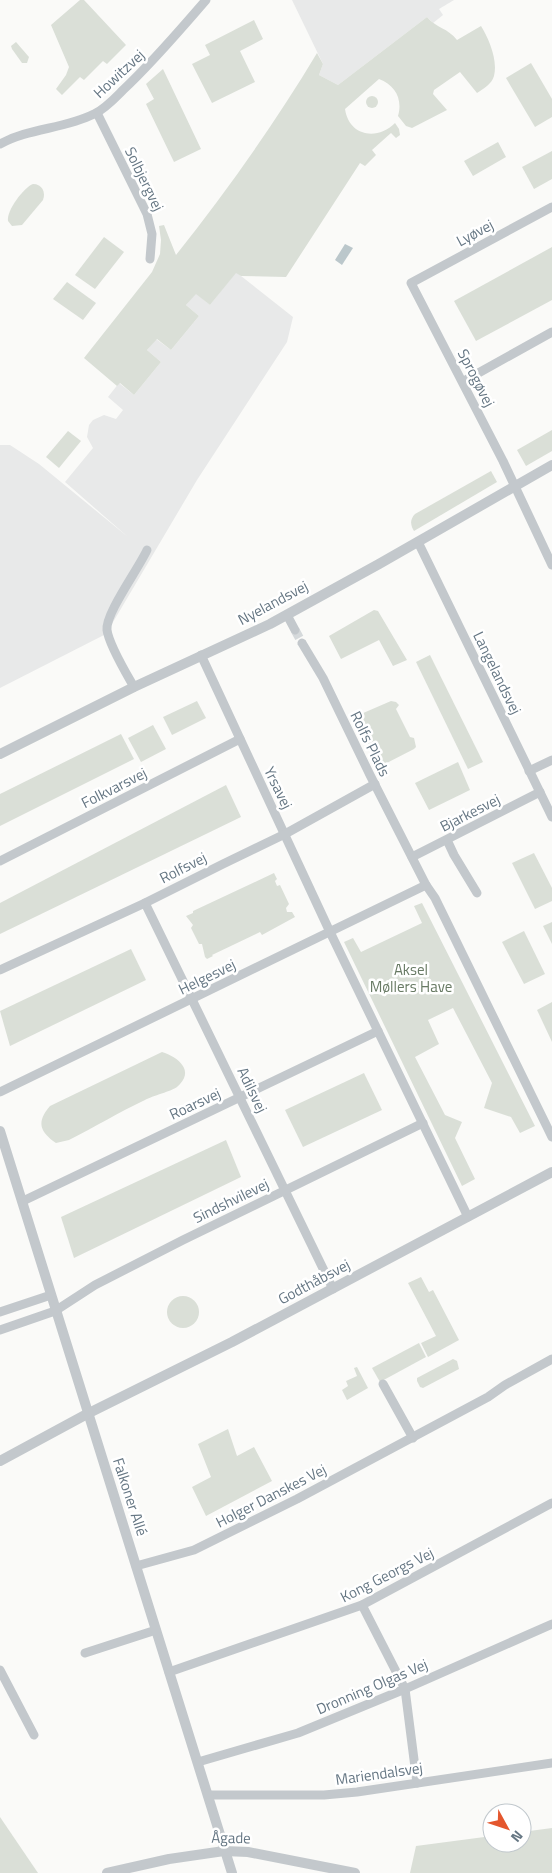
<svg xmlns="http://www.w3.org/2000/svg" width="552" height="1873" font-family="'Titillium Web',sans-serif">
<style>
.built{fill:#e8e9e9}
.green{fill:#dadfd7}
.water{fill:#bbc7cb}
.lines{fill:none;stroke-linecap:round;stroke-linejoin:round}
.minor-tunnel{stroke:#d5d9db;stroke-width:9;stroke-dasharray:9 4.5;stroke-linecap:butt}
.minor{stroke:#c3c8cc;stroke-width:9}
.tertiary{stroke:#c3c8cc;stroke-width:10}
.labels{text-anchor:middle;stroke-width:5;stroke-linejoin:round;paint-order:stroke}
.street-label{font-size:15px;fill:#657683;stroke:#fff}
.park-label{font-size:15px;fill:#687a64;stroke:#fff}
</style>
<rect width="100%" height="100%" fill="#fafaf8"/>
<g class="built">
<path d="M292,0H454L439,9L443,15L433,23L427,17L338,85L319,75L323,64Z"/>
<path d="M236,272L293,317L287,342L197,480L106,634L0,688V445H10L39,464L128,537L65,482L93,448L87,437L89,425L93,420L104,415L116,419L123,410L108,397L119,383L134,395L161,362L147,350L156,339L171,350L199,316L186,305L196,293L210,305Z"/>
</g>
<g class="green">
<path d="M80,0H84L126,45L107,64L103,61L84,80L80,77L62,95L56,89L66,75L69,67L51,25Z"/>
<path d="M427,17C436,28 448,28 457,40L481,26C489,39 498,60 494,76C492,84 483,89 477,93L460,72L434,90L433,94L447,110L412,128L406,126L398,116C403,99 395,85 379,79L345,109C349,136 377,141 395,123L399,129L400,135L396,138L391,133L372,150L376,155L365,166L360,163L286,277L241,276L236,273L210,305L196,294L186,305L199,316L171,350L157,339L147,350L161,362L134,395L120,383L117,386L84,358L152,272L160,254L161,240L159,226L164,225L176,255C227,191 275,123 317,53L323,64L319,75L338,85Z"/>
<path d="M254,20L263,39L240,51L255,82L212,103L192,64L210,55L205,45Z"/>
<path d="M16,42L29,57L27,63H22L12,49L11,46Z"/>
<path d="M531,63L552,99V117L535,127L506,78Z"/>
<path d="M163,69L201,149L174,162L146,104L154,99L146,84Z"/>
<circle cx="372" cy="102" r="6"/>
<path d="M498,142L506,157L473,176L464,161Z"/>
<path d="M552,151V179L534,189L522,167Z"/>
<path d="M33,184C42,184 46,192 43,200L22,225L12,226L8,221C6,211 24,187 33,184Z"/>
<path d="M104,237L124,252L95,289L75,275Z"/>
<path d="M552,247V300L476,341L454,301Z"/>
<path d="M67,282L96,303L83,320L53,299Z"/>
<path d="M552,430V451L526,466L517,450Z"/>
<path d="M68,431L81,441L59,468L46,457Z"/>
<path d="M491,471L497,482L414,531C410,525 410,519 415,514Z"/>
<path d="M374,610L378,611L407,660L393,666L379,640L341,659L329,636Z"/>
<path d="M430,655L483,762L468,769L416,662Z"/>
<path d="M197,701L206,718L172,735L163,717Z"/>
<path d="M391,701L396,702L399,705L396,709L410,737L414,738L416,747L414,749L379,767L354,717Z"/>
<path d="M153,725L166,749L141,762L128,738Z"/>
<path d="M121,734L134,759L0,826V794Z"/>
<path d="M458,762L470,790L429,810L415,783Z"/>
<path d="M226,785L241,817L0,934V903Z"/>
<path d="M534,853L552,888V901L535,909L512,863Z"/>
<path d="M274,873L277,879L275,881L277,886L280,885L289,904L286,908L287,912H292L295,917L262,935L260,932L212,955L213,956L207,959L205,957L202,944H199L191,928L193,925L186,916L193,913V911Z"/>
<path d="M422,903L535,1126L520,1133L511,1117L484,1108L492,1083L453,1008L428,1020L439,1044L415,1057L445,1115L462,1122L455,1138L475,1179L462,1186L344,942L353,938L361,952L422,923L414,906Z"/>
<path d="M552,922V944L543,926Z"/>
<path d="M524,931L545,974L524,984L502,942Z"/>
<path d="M131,949L146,980L10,1046L0,1011Z"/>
<path d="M552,1002V1042L537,1010Z"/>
<path d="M162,1052C178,1057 196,1071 177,1087C172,1091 152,1096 145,1100C119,1112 95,1127 69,1140L56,1143C40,1132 36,1122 50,1106Z"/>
<path d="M364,1073L382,1110L303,1147L285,1110Z"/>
<path d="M226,1140L241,1177L74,1258L61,1217Z"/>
<path d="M421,1277L429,1292L433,1290L459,1340L428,1357L421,1343L436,1336L408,1283Z"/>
<circle cx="183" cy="1312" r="16"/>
<path d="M419,1343L426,1357L380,1382L372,1368Z"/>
<path d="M453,1359L457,1361L459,1369L423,1388L420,1387L417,1381V1378Z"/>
<path d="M357,1367L368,1388L347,1400L342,1390L348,1386L346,1381L357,1376L354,1368Z"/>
<path d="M228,1429L237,1456L254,1447L272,1481L206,1516L192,1487L211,1477L198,1444Z"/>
<path d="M0,1817L38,1873H0Z"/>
<path d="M552,1828V1873H410L416,1846L492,1836V1843H522V1832Z"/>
</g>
<path class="water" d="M345,244L353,248L342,265L335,260Z"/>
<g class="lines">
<path class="minor-tunnel" d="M295,630L302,643"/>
<g class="minor">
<path d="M97,113L147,214L152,234L150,259"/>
<path d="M0,144C29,128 64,129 94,114C105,109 115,98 123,90C153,62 179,31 206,0"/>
<path d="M552,207L411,283L503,461L552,565"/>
<path d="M464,381L552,332"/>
<path d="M418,542L552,817"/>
<path d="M287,615L295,630"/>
<path d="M302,643L323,678L370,775L426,885L435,898L552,1137"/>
<path d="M201,655L330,932L468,1217"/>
<path d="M134,687C126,673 109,645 107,630C105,614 139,568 147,550"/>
<path d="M529,771L552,760"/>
<path d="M447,840L454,855L477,893"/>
<path d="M412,857L540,792"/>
<path d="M0,861L240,739"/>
<path d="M145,903L333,1289"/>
<path d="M0,970L145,903L223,864L285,834L375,784"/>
<path d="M0,1092L426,885"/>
<path d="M23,1201L378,1031"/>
<path d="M0,1312L51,1295"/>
<path d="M0,1330L55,1311L95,1285L183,1240L423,1123"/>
<path d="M383,1384L413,1438"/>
<path d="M136,1566L194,1550L297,1499L488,1397L505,1385L552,1359"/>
<path d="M362,1605L405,1689L417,1783"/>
<path d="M85,1653L156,1630"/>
<path d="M0,1670L34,1735"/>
<path d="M169,1672L362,1605L552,1503"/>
<path d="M198,1762L298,1733L405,1689L552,1624"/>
<path d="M208,1795H324L357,1792L552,1763"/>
</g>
<g class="tertiary">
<path d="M0,754L134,687L270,624L379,564L552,465"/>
<path d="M0,1131L232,1873"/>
<path d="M0,1461L87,1414L232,1342L552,1172"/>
<path d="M107,1873L169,1859L224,1851L248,1852L355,1873"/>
</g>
</g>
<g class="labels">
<g class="street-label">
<text transform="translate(119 74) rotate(-43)" y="5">Howitzvej</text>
<text transform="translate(144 179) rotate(64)" y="5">Solbjergvej</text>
<text transform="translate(475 233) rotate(-28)" y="5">Lyøvej</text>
<text transform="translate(476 378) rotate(63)" y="5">Sprogøvej</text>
<text transform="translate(273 603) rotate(-28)" y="5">Nyelandsvej</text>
<text transform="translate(497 673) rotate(64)" y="5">Langelandsvej</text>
<text transform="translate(370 744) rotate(64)" y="5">Rolfs Plads</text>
<text transform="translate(114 788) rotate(-27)" y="5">Folkvarsvej</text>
<text transform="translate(278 788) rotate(64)" y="5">Yrsavej</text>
<text transform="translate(470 813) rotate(-27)" y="5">Bjarkesvej</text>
<text transform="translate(183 868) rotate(-27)" y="5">Rolfsvej</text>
<text transform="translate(207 977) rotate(-26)" y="5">Helgesvej</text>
<text transform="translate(252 1090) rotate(64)" y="5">Adilsvej</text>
<text transform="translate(195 1104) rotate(-25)" y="5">Roarsvej</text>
<text transform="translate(231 1201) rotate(-26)" y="5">Sindshvilevej</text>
<text transform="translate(314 1282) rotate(-28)" y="5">Godthåbsvej</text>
<text transform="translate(271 1496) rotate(-27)" y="5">Holger Danskes Vej</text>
<text transform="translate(130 1497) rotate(72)" y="5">Falkoner Allé</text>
<text transform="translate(387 1575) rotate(-27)" y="5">Kong Georgs Vej</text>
<text transform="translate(372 1687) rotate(-23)" y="5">Dronning Olgas Vej</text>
<text transform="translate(379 1774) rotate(-8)" y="5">Mariendalsvej</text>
<text transform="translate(231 1838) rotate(1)" y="5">Ågade</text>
</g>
<g class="park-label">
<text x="411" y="975">Aksel<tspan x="411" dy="17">Møllers Have</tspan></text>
</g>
</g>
<g transform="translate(507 1828) rotate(130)"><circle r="24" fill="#ffffff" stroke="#c1c8cd"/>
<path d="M0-4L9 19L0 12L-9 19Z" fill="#e4572e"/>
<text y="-8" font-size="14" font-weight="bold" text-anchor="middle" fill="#657683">N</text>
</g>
</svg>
